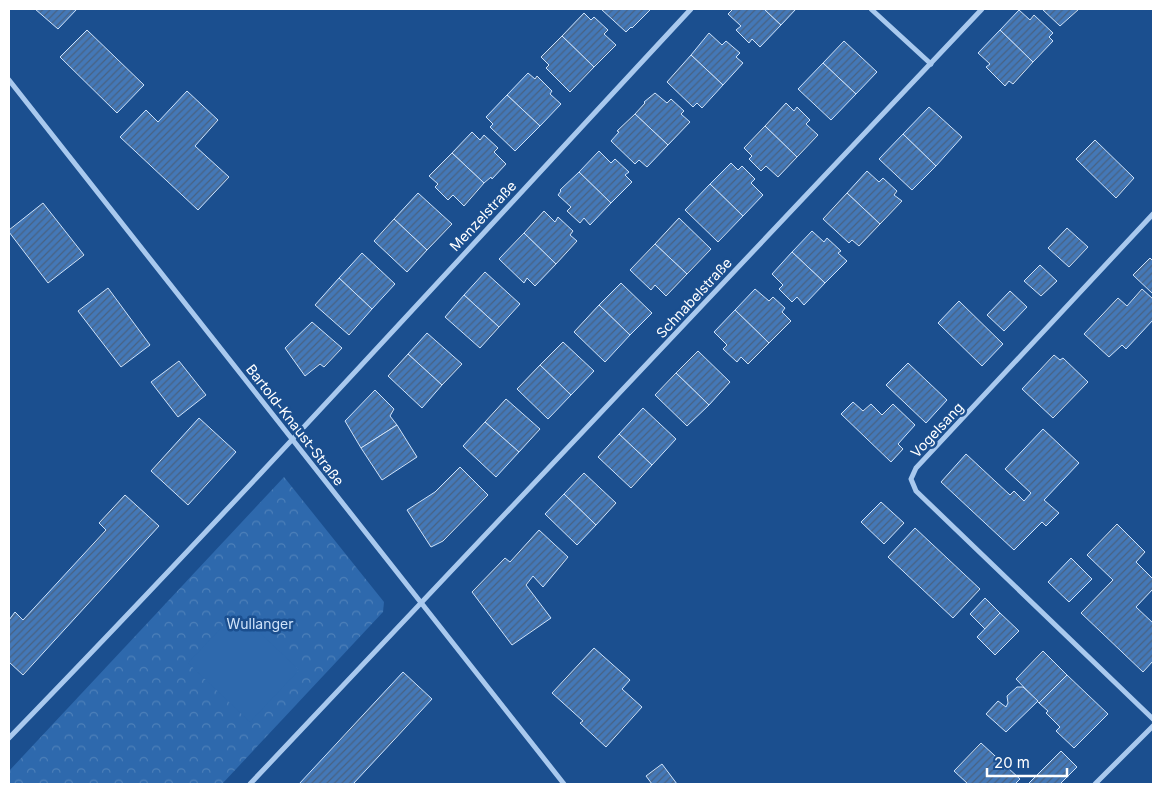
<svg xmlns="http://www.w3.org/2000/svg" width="1162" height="793" font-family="Inter,sans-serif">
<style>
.park{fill:url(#park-crowns)}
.pitch{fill:#2e69ad}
.building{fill:url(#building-hatch);stroke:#cfe3fa}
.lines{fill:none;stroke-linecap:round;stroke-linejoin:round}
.minor{stroke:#a9c9ee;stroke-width:5}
.labels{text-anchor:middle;stroke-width:5;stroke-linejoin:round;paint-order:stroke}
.street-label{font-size:14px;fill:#fff;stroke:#1b4f8f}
.park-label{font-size:14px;fill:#cfe3fa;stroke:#1b4f8f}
</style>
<defs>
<pattern id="park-crowns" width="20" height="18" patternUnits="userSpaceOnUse" patternTransform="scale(1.25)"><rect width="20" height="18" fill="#2e69ad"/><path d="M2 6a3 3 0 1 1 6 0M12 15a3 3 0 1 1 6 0" fill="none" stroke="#4d80b9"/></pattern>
<pattern id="building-hatch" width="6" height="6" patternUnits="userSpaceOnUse" patternTransform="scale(1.25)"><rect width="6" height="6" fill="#4478b7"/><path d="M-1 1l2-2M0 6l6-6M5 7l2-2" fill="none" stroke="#486282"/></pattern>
</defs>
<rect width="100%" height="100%" fill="#1b4f8f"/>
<path class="park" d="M284,477L384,602L383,612L222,784H9V771Z"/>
<path class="pitch" d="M237,611L299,670L250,722L188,663Z"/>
<g class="building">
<path d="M35,9H77L58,29Z"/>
<path d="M601,9H651L632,28L631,27L626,32Z"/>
<path d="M733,9H764L781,25L760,47L752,39L749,43L736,30L741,26L728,14Z"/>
<path d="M764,9H796L781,25Z"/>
<path d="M1042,9H1079L1060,26Z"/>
<path d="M1019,10L1030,20L1034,15L1053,33L1049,37L1053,41L1033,62L1000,30Z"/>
<path d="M584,13L591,20L594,17L608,30L604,34L616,45L594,67L562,36Z"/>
<path d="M87,30L144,85L117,113L60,57Z"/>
<path d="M1000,30L1033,62L1013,84L1009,81L1005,86L986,67L990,64L978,53Z"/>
<path d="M709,33L722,45L726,41L740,53L736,57L743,63L723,85L691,55Z"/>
<path d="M562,36L594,67L570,92L546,68L549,65L541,57Z"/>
<path d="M844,41L877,72L856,94L823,63Z"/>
<path d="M691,55L723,85L702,108L697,103L693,107L667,82Z"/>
<path d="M823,63L856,94L831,120L798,89Z"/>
<path d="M528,73L535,79L537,76L552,91L550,94L561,104L540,126L507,95Z"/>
<path d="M187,91L218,120L195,146L229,177L198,210L120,137L146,110L158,122Z"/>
<path d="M655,93L667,103L671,99L684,111L681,114L690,122L668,145L635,114L645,103L644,102Z"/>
<path d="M507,95L540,126L515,151L490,127L493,124L486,117Z"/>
<path d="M786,103L794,111L797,107L810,120L806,124L818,135L797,157L765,126Z"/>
<path d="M929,107L962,137L936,166L903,134Z"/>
<path d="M635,114L668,145L647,167L639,160L635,164L611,141L619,132L617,131Z"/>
<path d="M765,126L797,157L778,177L766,166L761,171L749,159L752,156L744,148Z"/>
<path d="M472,132L480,140L484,135L498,148L494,152L506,164L492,179L491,177L484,183L452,153Z"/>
<path d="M903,134L936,166L912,190L879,159Z"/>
<path d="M1095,140L1134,178L1116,198L1076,159Z"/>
<path d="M599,151L611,163L615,159L629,172L625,175L632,182L611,203L579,172Z"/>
<path d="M452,153L484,183L464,206L453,195L448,200L435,187L438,184L429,176Z"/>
<path d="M731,163L738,170L742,166L755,179L751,183L763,195L743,216L710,184Z"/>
<path d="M867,171L879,182L883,178L897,191L894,195L902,201L880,224L847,193Z"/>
<path d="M579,172L611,203L590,225L584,218L580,223L567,211L571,207L558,195L561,191L560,190Z"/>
<path d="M710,184L743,216L718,242L685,210Z"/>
<path d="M418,193L452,224L427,250L394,219Z"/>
<path d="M847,193L880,224L859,246L852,240L849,243L823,219Z"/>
<path d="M43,203L84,255L48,283L9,232V230Z"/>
<path d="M544,211L555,222L558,217L573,231L570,235L577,241L556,264L524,233Z"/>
<path d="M679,218L711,249L687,274L655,244Z"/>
<path d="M394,219L427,250L407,272L374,241Z"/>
<path d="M1067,228L1088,247L1069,267L1048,248Z"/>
<path d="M812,231L824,242L827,238L841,251L838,253L847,261L825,283L792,252Z"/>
<path d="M524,233L556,264L535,286L527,278L524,283L499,259Z"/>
<path d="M655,244L687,274L666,296L655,285L651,290L630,270Z"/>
<path d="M792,252L825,283L804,305L797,297L792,302L779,289L783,285L772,274Z"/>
<path d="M362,253L395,284L372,309L339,278Z"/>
<path d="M1150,258L1153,261V294L1133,275Z"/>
<path d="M1040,265L1057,281L1041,296L1024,281Z"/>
<path d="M485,272L520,304L499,327L464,295Z"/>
<path d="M339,278L372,309L349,335L315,305Z"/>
<path d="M621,283L652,313L630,335L599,305Z"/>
<path d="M108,288L150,345L121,367L78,311Z"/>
<path d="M755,289L769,301L773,297L785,308L782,312L791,321L769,343L735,310Z"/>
<path d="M1142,289L1153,299V320L1126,349L1122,345L1109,357L1084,334L1118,298L1127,306Z"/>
<path d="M1010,291L1027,307L1004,331L987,315Z"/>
<path d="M464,295L499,327L480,348L445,317Z"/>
<path d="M959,301L1003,344L982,366L938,323Z"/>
<path d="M599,305L630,335L605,362L574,332Z"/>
<path d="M735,310L769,343L748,364L741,357L737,362L723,349L727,345L714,332Z"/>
<path d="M312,322L342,348L324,367L320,364L305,376L285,348Z"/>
<path d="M427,333L462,364L442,385L408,354Z"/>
<path d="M563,342L594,371L571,395L540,365Z"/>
<path d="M698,351L730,382L709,405L676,373Z"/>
<path d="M408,354L442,385L422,408L388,376Z"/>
<path d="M1054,355L1060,360L1063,358L1088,382L1053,418L1022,389Z"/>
<path d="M179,361L206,395L178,417L151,382Z"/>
<path d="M908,363L947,400L926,423L886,385Z"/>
<path d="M540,365L571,395L548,419L517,389Z"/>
<path d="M676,373L709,405L687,426L655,395Z"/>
<path d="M375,390L394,409L390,416L397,425L361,448L345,421Z"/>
<path d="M506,399L540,429L519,452L485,422Z"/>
<path d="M853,402L863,411L871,404L882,415L893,404L915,425L898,444L903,449L891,462L841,414Z"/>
<path d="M643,408L676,439L652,465L619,434Z"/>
<path d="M199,418L236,452L188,505L151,471Z"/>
<path d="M485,422L519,452L496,477L463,446Z"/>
<path d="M397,425L417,457L382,480L361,448Z"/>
<path d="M1043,429L1079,463L1044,500L1059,513L1046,526L1042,522L1014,550L941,482L966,454L1010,495L1014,491L1024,501L1031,493L1005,469Z"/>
<path d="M619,434L652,465L631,488L598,457Z"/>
<path d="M460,467L488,495L443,541L431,547L407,510L435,492Z"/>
<path d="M584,473L616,503L596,525L564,494Z"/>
<path d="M564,494L596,525L577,545L545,514Z"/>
<path d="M125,495L159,526L23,675L9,662V620L15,612L23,620L106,530L99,523Z"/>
<path d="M881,502L904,523L884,544L861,522Z"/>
<path d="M1117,524L1145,552L1136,562L1153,579V589L1136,607L1153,623V661L1143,672L1081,613L1113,580L1087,555Z"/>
<path d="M915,528L980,589L953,618L888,557Z"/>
<path d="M539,530L568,557L543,587L533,576L526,585L551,618L512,645L472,592L505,558L510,562Z"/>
<path d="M1071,558L1092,579L1069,602L1048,582Z"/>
<path d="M985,598L1000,613L985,629L970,614Z"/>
<path d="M1000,613L1019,631L995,655L977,637Z"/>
<path d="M594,648L630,680L622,689L642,707L606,747L580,723L583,721L552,693Z"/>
<path d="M1043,651L1067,675L1039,703L1016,679Z"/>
<path d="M403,672L432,699L353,784H299Z"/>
<path d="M1067,675L1108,714L1074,748L1056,731L1060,727L1046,713L1048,711L1039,703Z"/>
<path d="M1017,687H1023L1038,701L1006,732L986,714L998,701L1006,707L1008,703L1007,696Z"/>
<path d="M981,743L1020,779L1015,784H968L954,771Z"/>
<path d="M1061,751L1077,767L1060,784H1030L1029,783Z"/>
<path d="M662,764L677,784H652L646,776Z"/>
</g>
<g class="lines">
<g class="minor">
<path d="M871,9L931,64"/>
<path d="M9,80L564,784"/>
<path d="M1153,214L916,468L911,479L916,491L1153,719"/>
<path d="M9,738C241,499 465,252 691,9"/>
<path d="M250,784L982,9"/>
<path d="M1095,784L1153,726"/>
</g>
</g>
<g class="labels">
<g class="street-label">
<text transform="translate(483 216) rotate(-47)" y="5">Menzelstraße</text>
<text transform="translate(694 298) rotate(-47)" y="5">Schnabelstraße</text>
<text transform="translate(295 425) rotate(52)" y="5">Bartold-Knaust-Straße</text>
<text transform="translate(937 430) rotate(-47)" y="5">Vogelsang</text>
</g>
<g class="park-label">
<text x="260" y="629">Wullanger</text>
</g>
</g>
<rect width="1162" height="793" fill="none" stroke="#ffffff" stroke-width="20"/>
<path d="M987 768v8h80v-8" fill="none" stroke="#ffffff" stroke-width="2.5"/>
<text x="994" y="768" font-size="15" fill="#ffffff" stroke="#1b4f8f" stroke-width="4" paint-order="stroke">20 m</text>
</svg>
